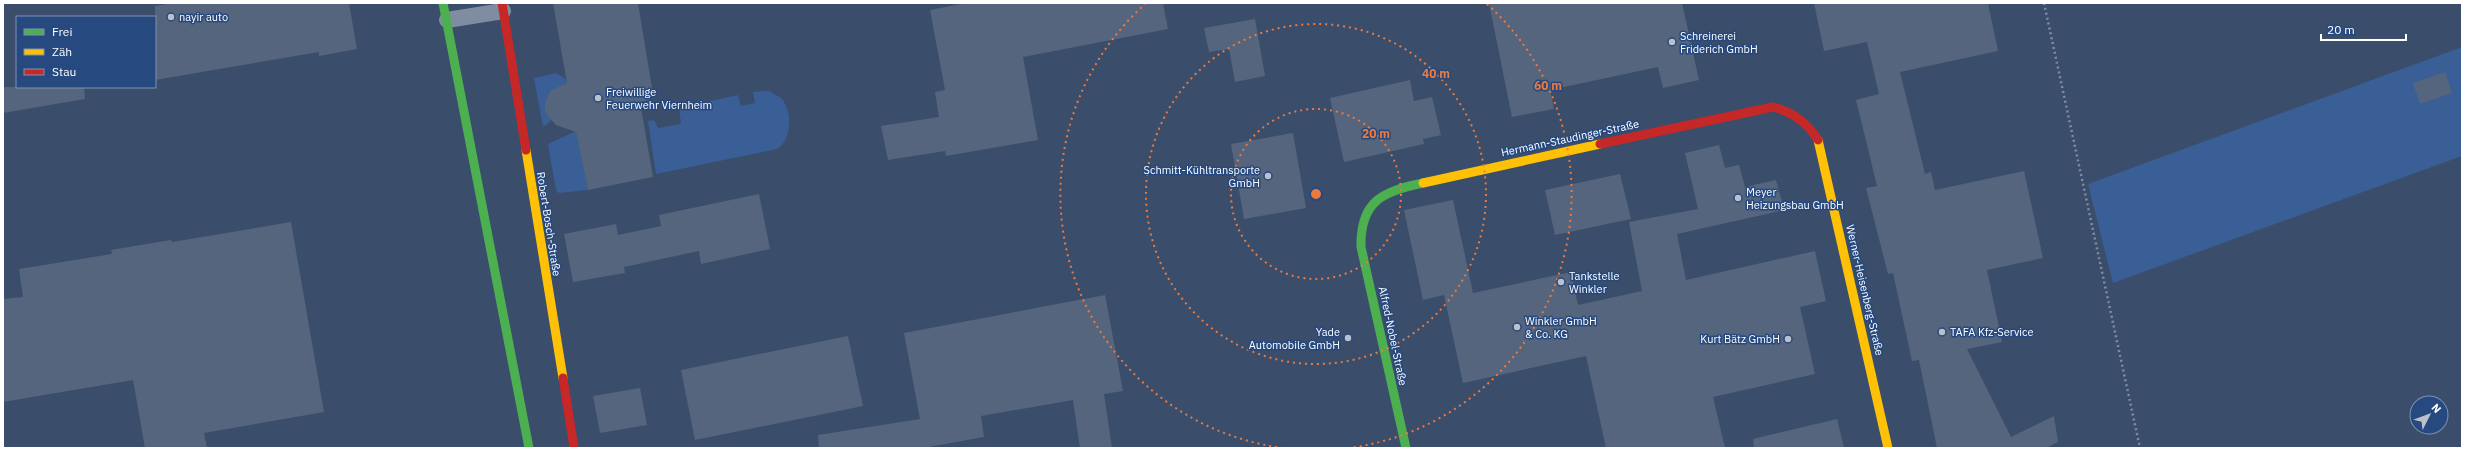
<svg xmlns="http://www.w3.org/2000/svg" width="2465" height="451" font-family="'IBM Plex Sans',sans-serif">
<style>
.green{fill:#3a5f96}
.building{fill:#55657d}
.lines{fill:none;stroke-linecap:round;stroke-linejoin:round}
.path{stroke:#808da1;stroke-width:2.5;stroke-dasharray:2 3;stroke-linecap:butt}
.lane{stroke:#808da1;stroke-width:16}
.fast{stroke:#4caf50;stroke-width:9}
.slow{stroke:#ffc107;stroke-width:9}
.jam{stroke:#c62828;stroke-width:9}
.ring{fill:none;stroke:#ed7a3d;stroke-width:2;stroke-dasharray:2 4}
.poi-dot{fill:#bac1cb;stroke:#26497f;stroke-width:1.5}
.labels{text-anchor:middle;stroke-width:3;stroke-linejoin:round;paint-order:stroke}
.poi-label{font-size:11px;fill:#fff;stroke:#26497f;text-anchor:start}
.street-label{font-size:11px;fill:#fff;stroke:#26497f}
.centre{fill:#ed7a3d;stroke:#26497f;stroke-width:2}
.ring-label{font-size:12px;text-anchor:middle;font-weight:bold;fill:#ed7a3d;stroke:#26497f;stroke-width:3;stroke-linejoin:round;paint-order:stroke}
</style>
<rect width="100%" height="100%" fill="#3a4d6b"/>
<g class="green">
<path d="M2462,47V156L2113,283L2088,184Z"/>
<path d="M556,73L566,79L569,92L550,91L545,103L551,121L543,127L534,78Z"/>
<path d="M770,91C773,94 778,96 781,98C793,111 792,140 777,149L656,174L648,121L654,120L658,128L681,124L679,108L738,95L741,106L755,103L753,92Z"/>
<path d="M576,131L588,190L559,193L556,190L548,144Z"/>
</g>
<g class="building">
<path d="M173,3H349L357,49L319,56V52L155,80V6Z"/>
<path d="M553,3H638L653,94H649L650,100L640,102L653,177L588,190L576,132L556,125L547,115L545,109V103L550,91L567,83Z"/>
<path d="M966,3H1163L1168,29L1023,57L1038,140L946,156L945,151L888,160L881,126L939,117L935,92L945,90L930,10Z"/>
<path d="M1489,3H1682L1699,80L1663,88L1658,67L1550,90L1554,109L1512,117Z"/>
<path d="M1814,3H1988L1998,51L1900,72L1925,174L1931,172L1935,190L2024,171L2043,258L1987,270L2002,342L1967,349L2011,437L2054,416L2058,442L2046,448H1937L1919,360L1912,361L1893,273L1888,274L1866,188L1877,186L1856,100L1879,94L1867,42L1824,51Z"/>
<path d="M1255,19L1265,76L1235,82L1229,49L1209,52L1204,28Z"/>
<path d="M2445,72L2452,93L2420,104L2413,83Z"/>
<path d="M1410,80L1414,101L1432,97L1441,135L1423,139L1424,144L1344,162L1330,98Z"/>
<path d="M3,87H84L85,99L3,113Z"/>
<path d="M1293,133L1306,208L1244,219L1231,144Z"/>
<path d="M1719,145L1725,168L1739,165L1745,187L1776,180L1784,210L1677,234L1686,280L1815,251L1826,301L1800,307L1815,374L1713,397L1725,448H1606L1586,356L1463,383L1444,295L1423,300L1404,210L1453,200L1473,293L1571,272L1578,305L1642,291L1629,222L1698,209L1685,153Z"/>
<path d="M1620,174L1631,219L1555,235L1545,190Z"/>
<path d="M759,194L770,249L701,264L699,251L624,267L625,273L573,282L564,234L616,224L618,235L661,226L659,215Z"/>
<path d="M291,222L324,412L204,433L207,448H145L133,380L3,402V299L23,297L19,269L112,254L111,250L171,240L172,242Z"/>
<path d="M1105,295L1123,391L1104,394L1112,448H1080L1073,400L981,416L984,437L923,448H819L818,435L920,419L904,333Z"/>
<path d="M848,336L863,406L695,440L681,370Z"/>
<path d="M640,388L647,425L600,433L593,396Z"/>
<path d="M1837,419L1844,448H1754L1753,439Z"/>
</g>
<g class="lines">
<path class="path" d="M2044,3L2140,448"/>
<path class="lane" d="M447,20L503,11"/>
<g class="fast">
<path d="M443,3L529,448"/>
<path d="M1406,448L1361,247C1360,201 1383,191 1423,183"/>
</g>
<g class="slow">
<path d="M1818,140L1888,448"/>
<path d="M526,150L563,378"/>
<path d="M1423,183L1600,144"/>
</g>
<g class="jam">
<path d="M502,3L526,150"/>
<path d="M1600,144L1773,107C1793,112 1807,122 1818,140"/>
<path d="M563,378L574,448"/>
</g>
</g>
<g class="ring">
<circle cx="1316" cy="194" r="85"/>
<circle cx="1316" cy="194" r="170"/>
<path d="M1283 448A256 256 0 0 1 1145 4M1487 4A256 256 0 0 1 1349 448"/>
</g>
<g class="poi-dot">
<circle cx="171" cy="17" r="4"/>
<circle cx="1672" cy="42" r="4"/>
<circle cx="598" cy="98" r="4"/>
<circle cx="1268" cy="176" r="4"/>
<circle cx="1738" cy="198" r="4"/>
<circle cx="1561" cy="282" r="4"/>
<circle cx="1517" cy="327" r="4"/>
<circle cx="1942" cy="332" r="4"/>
<circle cx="1348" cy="338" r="4"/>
<circle cx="1788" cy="339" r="4"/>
</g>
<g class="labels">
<g class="poi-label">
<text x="179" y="21">nayir auto</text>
<text x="1680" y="40">Schreinerei<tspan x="1680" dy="13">Friderich GmbH</tspan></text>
<text x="606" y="96">Freiwillige<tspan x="606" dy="13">Feuerwehr Viernheim</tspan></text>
<text x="1260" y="174" text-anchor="end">Schmitt-Kühltransporte<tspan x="1260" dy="13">GmbH</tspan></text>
<text x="1746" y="196">Meyer<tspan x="1746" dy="13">Heizungsbau GmbH</tspan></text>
<text x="1569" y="280">Tankstelle<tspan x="1569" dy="13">Winkler</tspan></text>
<text x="1525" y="325">Winkler GmbH<tspan x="1525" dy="13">&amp; Co. KG</tspan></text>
<text x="1340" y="336" text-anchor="end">Yade<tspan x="1340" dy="13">Automobile GmbH</tspan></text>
<text x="1950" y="336">TAFA Kfz-Service</text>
<text x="1780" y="343" text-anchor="end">Kurt Bätz GmbH</text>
</g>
<g class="street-label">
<text transform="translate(1570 138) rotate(-12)" y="4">Hermann-Staudinger-Straße</text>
<text transform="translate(549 224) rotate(81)" y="4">Robert-Bosch-Straße</text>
<text transform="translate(1865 290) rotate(77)" y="4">Werner-Heisenberg-Straße</text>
<text transform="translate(1393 336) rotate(78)" y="4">Alfred-Nobel-Straße</text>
</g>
</g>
<circle cx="1316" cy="194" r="6" class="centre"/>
<g class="ring-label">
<text x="1436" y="78">40 m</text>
<text x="1548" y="90">60 m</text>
<text x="1376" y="138">20 m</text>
</g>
<rect width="2465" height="451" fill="none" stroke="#ffffff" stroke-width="8"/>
<rect x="16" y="16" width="140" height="72" fill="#26497f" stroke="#7d92b2"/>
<rect x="24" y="29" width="20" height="6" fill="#4caf50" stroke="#7d92b2"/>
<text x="52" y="36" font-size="12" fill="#ffffff">Frei</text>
<rect x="24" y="49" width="20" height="6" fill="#ffc107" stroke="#7d92b2"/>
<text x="52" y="56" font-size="12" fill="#ffffff">Zäh</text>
<rect x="24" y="69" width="20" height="6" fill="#c62828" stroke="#7d92b2"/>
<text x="52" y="76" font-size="12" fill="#ffffff">Stau</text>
<g transform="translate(2429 415) rotate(48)"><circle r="19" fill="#26497f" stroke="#7d92b2"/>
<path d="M0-3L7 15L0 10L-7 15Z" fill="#bac1cb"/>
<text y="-6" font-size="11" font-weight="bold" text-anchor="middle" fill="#ffffff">N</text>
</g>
<path d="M2321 34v6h85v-6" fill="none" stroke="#ffffff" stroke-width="2"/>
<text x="2327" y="34" font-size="12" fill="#ffffff" stroke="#26497f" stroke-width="3" paint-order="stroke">20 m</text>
</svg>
